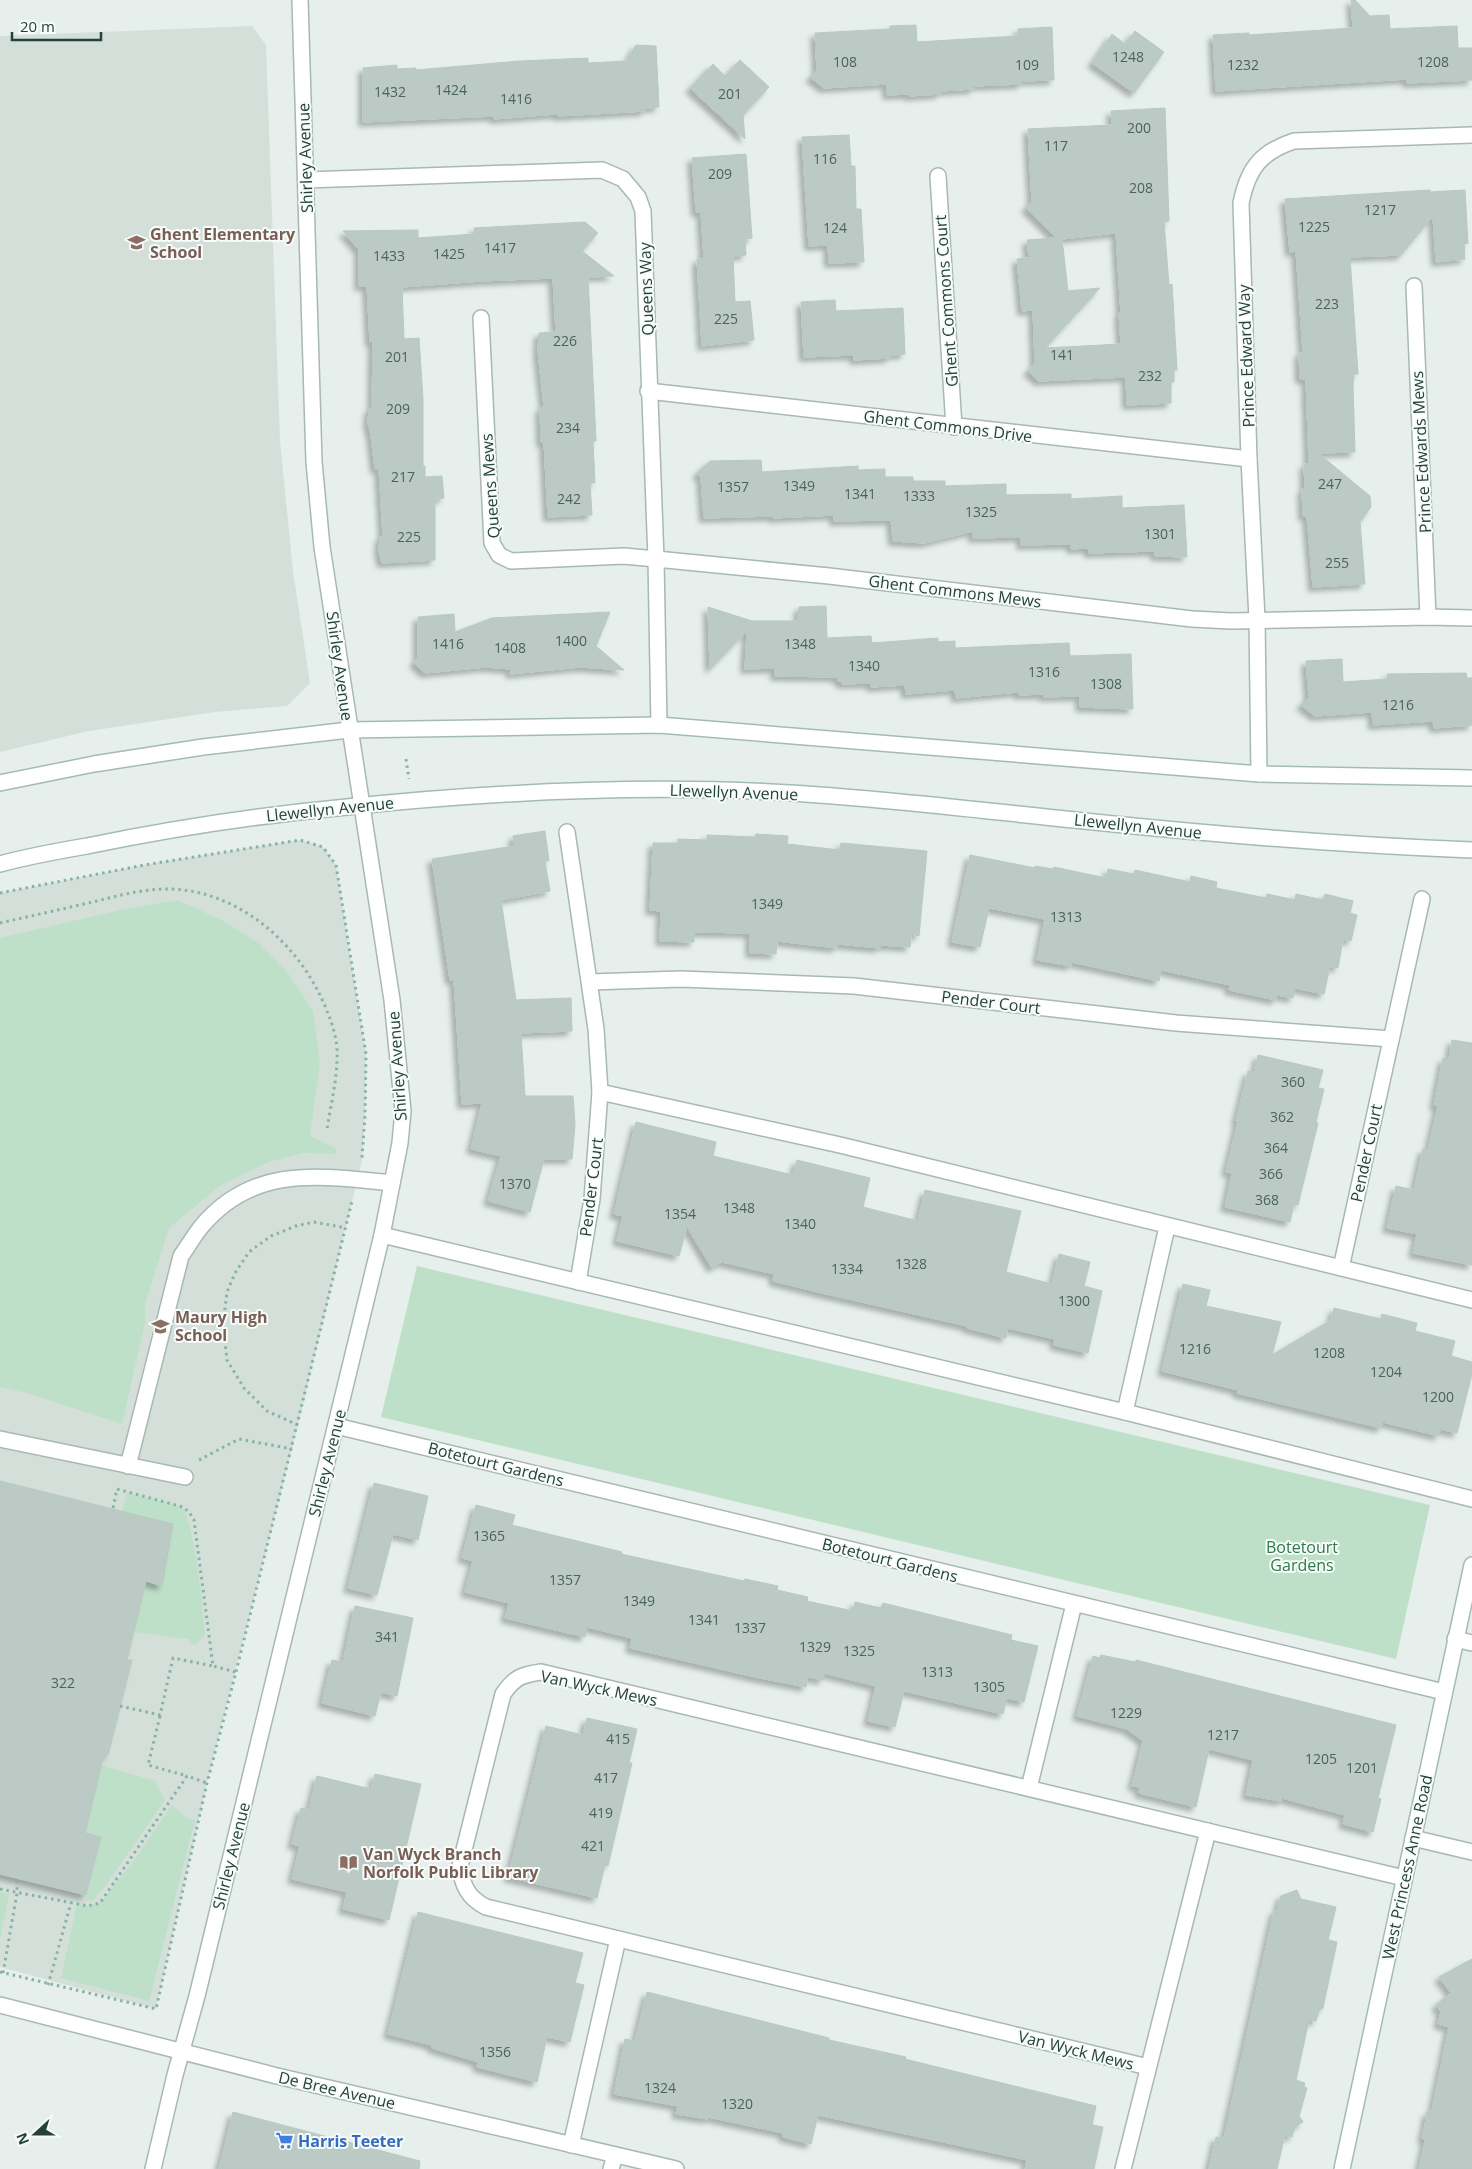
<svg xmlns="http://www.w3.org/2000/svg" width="1472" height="2169" font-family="'Open Sans',sans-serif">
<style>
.built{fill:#d4dfda}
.green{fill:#bfe0c8}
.building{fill:#bbcac4;stroke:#b8c9c2;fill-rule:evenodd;filter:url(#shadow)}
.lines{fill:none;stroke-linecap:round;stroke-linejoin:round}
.lane-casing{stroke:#a8b8b2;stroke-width:18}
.street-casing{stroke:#a8b8b2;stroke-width:18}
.secondary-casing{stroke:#a4bbb3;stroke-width:18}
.path{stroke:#86b3a5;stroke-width:3;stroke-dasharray:2.5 4;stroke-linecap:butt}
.lane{stroke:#fff;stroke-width:15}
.street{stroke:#fff;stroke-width:15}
.secondary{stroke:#fff;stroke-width:15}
.labels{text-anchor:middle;stroke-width:4;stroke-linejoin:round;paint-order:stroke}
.number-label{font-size:14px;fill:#4a645c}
.street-label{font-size:16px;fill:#24423a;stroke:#f7fbf9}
.education-label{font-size:16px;font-weight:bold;fill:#785e54;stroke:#f7fbf9;text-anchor:start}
.park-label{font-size:16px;fill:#2d7a4b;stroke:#f7fbf9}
.shop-label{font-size:16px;font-weight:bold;fill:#366cbe;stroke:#f7fbf9;text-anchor:start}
</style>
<defs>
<filter id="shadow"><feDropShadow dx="-4.5" dy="4.5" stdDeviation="2.5" flood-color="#0004"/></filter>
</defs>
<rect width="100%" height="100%" fill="#e6efeb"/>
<g class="built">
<path d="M252,26L266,45L280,441L293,571L310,683L287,706L215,712L89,731L0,752V36Z"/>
<path d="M300,840L323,847L336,865L366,1054L365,1116L362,1160L298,1425L207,1783L156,2009L0,1967V893L144,865Z"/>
</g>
<g class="green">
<path d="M177,900L220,919L257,942L288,973L313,1011L320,1062L310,1136L335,1148L337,1154L303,1153L269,1162L221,1185L169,1228L145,1304V1323L122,1424L27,1393L0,1387V938L120,910Z"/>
<path d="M417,1266L1430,1505L1396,1659L381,1417Z"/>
<path d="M127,1492L183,1507C197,1539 202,1600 205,1636L194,1645L188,1639L133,1632L146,1581L173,1524L122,1511Z"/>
<path d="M101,1765L155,1781L165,1800L104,1888L93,1900L86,1901L101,1837L85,1833Z"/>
<path d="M172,1805L187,1818L195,1820L149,2001L61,1978L77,1904L88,1906L100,1903L136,1858Z"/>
<path d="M0,1892L9,1894L0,1940Z"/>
</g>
<g class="building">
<path d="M1351,0H1355L1370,16L1389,15L1390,29L1457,26L1458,48H1472V80L1407,83V79L1216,91L1213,35L1249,33V35L1353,28Z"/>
<path d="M916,25L917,42L1018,36V29L1052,27L1054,80L1021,81L1022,84L973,86L974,89L940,91V94L909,96V94L887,95V84L824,88L810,77L817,71L815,33L890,29V26Z"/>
<path d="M1135,31L1164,52L1134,93L1092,63L1112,34L1125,44Z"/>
<path d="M636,45L656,46L659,107L645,108V111L558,116L556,114L494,119V116L363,122V68L397,65V69L416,68V70L520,61L588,58V63L627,61Z"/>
<path d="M740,60L769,87L743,115L745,139L690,88L713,64L725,76Z"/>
<path d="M1165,108L1169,221L1164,222L1169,285L1172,284L1177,370H1174V382H1171V403L1127,405L1126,377L1039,381L1028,371L1035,363L1033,310L1022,311L1017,259L1029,258L1027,240L1056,238L1026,208L1032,201L1028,129L1112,125L1111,111ZM1116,233L1121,314L1119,313L1121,344L1045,348L1100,288L1068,291L1062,239Z"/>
<path d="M849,135L851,166H855L856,209H861L864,262L829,263L828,245L809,246L802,137Z"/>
<path d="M746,154L752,238L745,239L746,255L733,256L735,302L750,301L754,340L702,346L697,259H704L701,212H696L692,158Z"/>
<path d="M1430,190V192L1465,190L1468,243L1464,244L1465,259L1436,262L1433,216L1401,255L1350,257L1358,374H1354L1353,385L1355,452L1318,453L1370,496L1371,507L1360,522L1365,584L1313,587L1307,516H1303L1302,489H1305L1304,464H1309L1306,379H1300L1299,353H1303L1296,251L1290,252L1285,199Z"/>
<path d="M585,222L598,233L582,251L614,276L588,277L596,441H593L595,483H590L592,515L548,517L544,442H541L540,408L544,407L538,351L539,333L556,332L553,278L481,281L402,287L404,339L419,338L423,399V466H425V477L442,476L444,498L435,499V560L382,563L379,551L380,537H383L379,468L375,469L371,435L368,423L369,409H372L373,341L370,342L367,286H359V250L343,231L418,230V238L475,234L474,228Z"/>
<path d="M835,300L836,311L903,308L905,354L890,355V358L854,360V355L804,357L801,302Z"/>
<path d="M761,460L762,472L858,466V470L885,469V477H913V481H945V486L1006,484V495L1071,494V499L1122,496V508L1184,505L1187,557L1155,556V551L1089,553L1088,548L1071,549V544L1021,545V537L973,538V531L924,543L893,541L891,520L834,521V515L773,518V516L704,518L701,478L697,473L710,461Z"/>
<path d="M826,606L827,638L871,636L872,643L938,638V642L955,641V648L1069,643L1070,656L1131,654L1133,709L1080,707V696L1044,697V694L1019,695L1018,692L956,698L955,690L906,694L905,685L871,687V683L842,684V681H838V677L775,676V668L745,669L747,631L710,669L708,607L752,621H798L799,607Z"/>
<path d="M610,612L596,646L624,670L580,667L510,674L511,669L486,667L425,673L414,663L418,657V617L454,614L455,632L492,618Z"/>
<path d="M1342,659L1343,682L1388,679L1387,674L1466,673L1467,678H1472V725L1434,728L1433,721L1373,725L1372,712L1315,716L1301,705L1309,697L1306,661Z"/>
<path d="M545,831L549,861H545L550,891L501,900L516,1000L571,998L572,1031L521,1033L525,1096H573L575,1125L572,1159H544L530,1212L488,1201L501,1156L471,1149L482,1103L462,1104L454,979L450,980L432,859L514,846L513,836Z"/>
<path d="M756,834L788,836L787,844L840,850L841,843L927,851L919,936L911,934L910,947L880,945V948L837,944V948L777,941L776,954L750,953V933L694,932V942L660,941L661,911L650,910L653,843H678V839L707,840V835L755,837Z"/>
<path d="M970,855L1035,868V866L1053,869L1054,867L1106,878L1108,869L1134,874L1135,870L1190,882L1191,876L1217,882L1216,888L1266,898L1267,894L1295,900L1296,894L1323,900L1325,894L1353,901L1350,913L1357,915L1351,941L1343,939L1338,968L1330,966L1324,994L1295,988L1293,998L1277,995L1276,1000L1229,990L1230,985L1161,970L1159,981L1071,962V966L1037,960L1045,919L989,908L980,947L952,942Z"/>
<path d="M1452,1040L1472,1043V1265L1413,1253L1417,1234L1387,1228L1396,1186L1414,1190L1423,1149L1428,1150L1438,1106L1434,1105L1443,1058L1449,1059Z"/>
<path d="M1258,1055L1323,1070L1318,1088L1324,1089L1316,1122L1318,1123L1298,1205L1294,1204L1290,1222L1225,1207L1232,1173L1226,1172L1238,1121H1236L1248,1071L1254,1073Z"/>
<path d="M636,1122L716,1142L713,1156L793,1175L797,1160L870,1178L863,1207L918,1221L925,1190L1021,1211L1006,1272L1052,1284L1059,1254L1090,1262L1084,1286L1102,1291L1088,1353L1054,1345L1055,1339L1008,1328L1006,1338L967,1328V1326L822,1293L773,1281L774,1274L722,1262L712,1268L687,1227L679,1256L617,1241L623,1216L614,1214Z"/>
<path d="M1183,1284L1210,1290L1206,1306L1281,1322L1272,1355L1331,1320L1334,1308L1381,1319L1382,1314L1417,1323L1415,1331L1455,1341L1451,1356L1472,1362V1374L1457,1433L1440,1429L1439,1436L1383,1422L1381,1428L1237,1393L1238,1390L1162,1371Z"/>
<path d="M0,1481L173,1524L162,1586L146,1581L127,1660H132L108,1755L104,1754L85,1833L101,1837L86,1895L0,1874Z"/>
<path d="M374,1483L428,1496L418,1540L393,1534L377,1595L348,1588Z"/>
<path d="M476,1505L515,1515L512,1525L622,1552L621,1554L744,1581L745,1579L778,1586L777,1590L808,1597L807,1601L853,1611L855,1602L881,1608L883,1603L1012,1635L1011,1640L1038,1646L1024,1702L1007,1698L1003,1714L904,1691L895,1727L868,1721L876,1686L824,1673L823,1680L808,1677L806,1687L755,1677L630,1648L632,1638L587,1627L585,1637L505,1618L509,1603L465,1592L473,1561L462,1558Z"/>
<path d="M355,1606L413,1618L397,1696L381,1692L375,1716L322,1703L332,1660L343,1662Z"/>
<path d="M1101,1655L1135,1662L1136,1660L1396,1725L1378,1798L1381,1799L1373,1832L1343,1824L1345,1815L1282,1798L1281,1801L1246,1795L1253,1760L1209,1749L1196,1807L1139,1793L1140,1787L1132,1786L1143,1741L1127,1729L1077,1716L1093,1656L1100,1658Z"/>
<path d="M587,1718L637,1729L629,1763H632L608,1866L605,1865L597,1898L508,1877L546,1726L583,1735Z"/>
<path d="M375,1774L421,1784L389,1920L343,1909L347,1892L292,1879L300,1846L292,1844L301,1808L309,1810L317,1776L371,1789Z"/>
<path d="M1297,1890L1301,1899L1336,1907L1328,1940L1337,1942L1323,2008L1319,2011L1316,2021L1309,2020L1296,2080L1305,2083L1304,2087L1307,2088L1299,2116L1303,2122L1295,2127L1292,2137L1285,2135L1277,2169H1209L1216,2137L1224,2138L1274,1911H1277L1281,1896Z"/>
<path d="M418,1912L583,1953L575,1983L584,1985L570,2042L547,2037L537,2082L477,2067L478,2062L432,2048V2045L388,2034Z"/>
<path d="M1472,1959V2169H1419L1425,2141L1422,2137L1425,2125L1427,2113L1432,2110L1449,2027L1438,2024L1441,2012L1436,2005L1451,1993L1439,1977Z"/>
<path d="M647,1992L829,2038V2040L906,2057L905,2059L937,2067L1096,2106L1092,2125L1103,2127L1094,2169H1025L1027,2160L818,2115L811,2144L783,2137V2133L708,2117V2119L676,2114L678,2106L614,2094L625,2039L635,2041Z"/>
<path d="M233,2112L420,2161L419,2169H219Z"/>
</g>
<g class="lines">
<defs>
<g id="lane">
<path d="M0,1439L185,1477"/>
<path d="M128,1466L181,1256C188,1246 194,1236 201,1227C253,1164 321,1176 392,1183"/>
<path d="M1029,1788L1074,1604"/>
<path d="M1413,1838L1472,1852"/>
<path d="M1148,2067L486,1907C468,1898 462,1885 460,1866L503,1694C515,1677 521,1675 541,1672L1404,1878"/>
<path d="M571,2145L618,1939"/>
<path d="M611,2169L615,2155"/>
<path d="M1123,2169L1208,1831"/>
</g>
<g id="street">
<path d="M938,176L954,427"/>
<path d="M306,180L602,170L623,179L638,197L643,211L656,559L659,725"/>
<path d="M1414,286L1428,617"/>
<path d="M481,318L492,543L499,555L511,561L624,556L656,559L829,576L1192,619L1231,621L1428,617L1472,618"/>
<path d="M648,391L1249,459"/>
<path d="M1259,774L1257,619L1249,459L1241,203C1248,168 1261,152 1294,141L1472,135"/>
<path d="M567,832L596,1029L600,1092L592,1199L578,1282"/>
<path d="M590,982L681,979L854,986L1176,1023L1391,1039"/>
<path d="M600,1092L840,1145L1472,1300"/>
<path d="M382,1235L1125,1412L1472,1499"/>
<path d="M1341,1268L1422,899"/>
<path d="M1125,1412L1167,1227"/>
<path d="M336,1426L1444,1692"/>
<path d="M1455,1639L1472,1643"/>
<path d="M0,2005L277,2076L676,2169"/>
<path d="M153,2169L175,2075L197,1996L382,1235L400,1143L403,1111L392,1000L322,547L314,462L300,0"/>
</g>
<g id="secondary">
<path d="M0,783L94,764L203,747L349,730L659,725L1259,774L1472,778"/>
<path d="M0,864C29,856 58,851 87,846C170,829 253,816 337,808C488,792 639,784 790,793C892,799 993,812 1094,822C1220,835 1346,845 1472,850"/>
<path d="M1342,2169L1472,1565"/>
</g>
</defs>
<use href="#lane" class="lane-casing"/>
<use href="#street" class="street-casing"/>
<use href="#secondary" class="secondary-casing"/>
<g class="path">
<path d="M406,759L409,779"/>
<path d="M0,893L144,865L300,840L323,847L336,865L366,1054L365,1116L362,1158"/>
<path d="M0,923C31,916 62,909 93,902C117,896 142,889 167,889C239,889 302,946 327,1011C333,1025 338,1042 337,1058C337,1082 330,1107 327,1130"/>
<path d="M298,1425L267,1411L244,1388L227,1360L223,1325L227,1292L235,1273L249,1252L271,1236L296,1226L314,1222L346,1228"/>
<path d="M199,1460L239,1439L292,1449"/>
<path d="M113,1508L117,1489L183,1507L189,1512L194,1520L213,1666L236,1672"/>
<path d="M120,1706L160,1715L173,1658L213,1666"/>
<path d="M160,1716L148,1765L187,1776"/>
<path d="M0,1889L88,1906L100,1903L187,1776L207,1783"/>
<path d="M0,1972L156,2009L207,1783L236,1672L352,1201"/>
<path d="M3,1973L17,1893V1878"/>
<path d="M48,1985L71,1903"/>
</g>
<use href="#lane" class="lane"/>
<use href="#street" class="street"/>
<use href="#secondary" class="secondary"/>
</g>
<defs>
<symbol id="school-bare" viewBox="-9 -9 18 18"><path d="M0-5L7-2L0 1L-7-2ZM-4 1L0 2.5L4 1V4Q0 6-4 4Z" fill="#8d6e63" stroke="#f7fbf9" stroke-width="2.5" paint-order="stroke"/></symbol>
<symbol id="library-bare" viewBox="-9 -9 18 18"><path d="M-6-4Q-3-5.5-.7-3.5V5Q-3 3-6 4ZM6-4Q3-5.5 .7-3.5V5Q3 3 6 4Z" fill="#8d6e63" stroke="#f7fbf9" stroke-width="2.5" paint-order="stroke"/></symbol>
<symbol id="supermarket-bare" viewBox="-9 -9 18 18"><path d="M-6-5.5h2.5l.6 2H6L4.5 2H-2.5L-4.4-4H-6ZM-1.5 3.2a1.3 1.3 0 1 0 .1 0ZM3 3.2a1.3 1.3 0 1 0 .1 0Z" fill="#3f7fe0" stroke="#f7fbf9" stroke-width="2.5" paint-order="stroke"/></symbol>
</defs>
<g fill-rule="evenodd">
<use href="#school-bare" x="124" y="230" width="25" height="25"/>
<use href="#school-bare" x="148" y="1314" width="25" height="25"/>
<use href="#library-bare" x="336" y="1850" width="25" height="25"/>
<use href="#supermarket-bare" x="272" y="2128" width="25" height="25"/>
</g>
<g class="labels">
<g class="number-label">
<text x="1128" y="62">1248</text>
<text x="845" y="67">108</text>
<text x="1433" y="67">1208</text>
<text x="1027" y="70">109</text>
<text x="1243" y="70">1232</text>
<text x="451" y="95">1424</text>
<text x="390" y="97">1432</text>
<text x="730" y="99">201</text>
<text x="516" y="104">1416</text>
<text x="1139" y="133">200</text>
<text x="1056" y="151">117</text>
<text x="825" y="164">116</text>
<text x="720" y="179">209</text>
<text x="1141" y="193">208</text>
<text x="1380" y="215">1217</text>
<text x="1314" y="232">1225</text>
<text x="835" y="233">124</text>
<text x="500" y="253">1417</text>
<text x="449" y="259">1425</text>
<text x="389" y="261">1433</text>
<text x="1327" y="309">223</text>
<text x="726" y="324">225</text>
<text x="565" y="346">226</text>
<text x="1062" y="360">141</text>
<text x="397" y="362">201</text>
<text x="1150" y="381">232</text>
<text x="398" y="414">209</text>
<text x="568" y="433">234</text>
<text x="403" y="482">217</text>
<text x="1330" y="489">247</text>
<text x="799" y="491">1349</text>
<text x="733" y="492">1357</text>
<text x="860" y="499">1341</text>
<text x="919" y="501">1333</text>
<text x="569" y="504">242</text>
<text x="981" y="517">1325</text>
<text x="1160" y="539">1301</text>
<text x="409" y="542">225</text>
<text x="1337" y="568">255</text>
<text x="571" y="646">1400</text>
<text x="448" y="649">1416</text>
<text x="800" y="649">1348</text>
<text x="510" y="653">1408</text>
<text x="864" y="671">1340</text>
<text x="1044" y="677">1316</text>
<text x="1106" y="689">1308</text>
<text x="1398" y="710">1216</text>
<text x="767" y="909">1349</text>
<text x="1066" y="922">1313</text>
<text x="1293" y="1087">360</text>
<text x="1282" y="1122">362</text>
<text x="1276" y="1153">364</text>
<text x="1271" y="1179">366</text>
<text x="515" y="1189">1370</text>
<text x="1267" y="1205">368</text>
<text x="739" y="1213">1348</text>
<text x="680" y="1219">1354</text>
<text x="800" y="1229">1340</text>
<text x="911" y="1269">1328</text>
<text x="847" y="1274">1334</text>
<text x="1074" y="1306">1300</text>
<text x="1195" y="1354">1216</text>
<text x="1329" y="1358">1208</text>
<text x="1386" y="1377">1204</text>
<text x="1438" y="1402">1200</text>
<text x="489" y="1541">1365</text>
<text x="565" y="1585">1357</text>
<text x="639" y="1606">1349</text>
<text x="704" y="1625">1341</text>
<text x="750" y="1633">1337</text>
<text x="387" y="1642">341</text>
<text x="815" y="1652">1329</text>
<text x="859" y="1656">1325</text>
<text x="937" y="1677">1313</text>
<text x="63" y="1688">322</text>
<text x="989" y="1692">1305</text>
<text x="1126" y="1718">1229</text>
<text x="1223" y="1740">1217</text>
<text x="618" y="1744">415</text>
<text x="1321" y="1764">1205</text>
<text x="1362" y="1773">1201</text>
<text x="606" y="1783">417</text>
<text x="601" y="1818">419</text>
<text x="593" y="1851">421</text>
<text x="495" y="2057">1356</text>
<text x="660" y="2093">1324</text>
<text x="737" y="2109">1320</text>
</g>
<g class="street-label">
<text transform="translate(305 158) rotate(-92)" y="6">Shirley Avenue</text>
<text transform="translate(646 289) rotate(-92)" y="6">Queens Way</text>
<text transform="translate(946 301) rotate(-94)" y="6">Ghent Commons Court</text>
<text transform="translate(1246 356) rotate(-92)" y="6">Prince Edward Way</text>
<text transform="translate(948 426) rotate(7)" y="6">Ghent Commons Drive</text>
<text transform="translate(1421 452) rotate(-93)" y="6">Prince Edwards Mews</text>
<text transform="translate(490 486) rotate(-94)" y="6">Queens Mews</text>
<text transform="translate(955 591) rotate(7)" y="6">Ghent Commons Mews</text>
<text transform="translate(340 666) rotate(82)" y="6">Shirley Avenue</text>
<text transform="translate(734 792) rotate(2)" y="6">Llewellyn Avenue</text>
<text transform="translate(330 809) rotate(-6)" y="6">Llewellyn Avenue</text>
<text transform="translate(1138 826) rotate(6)" y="6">Llewellyn Avenue</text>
<text transform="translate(991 1002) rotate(7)" y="6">Pender Court</text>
<text transform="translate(397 1066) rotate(-94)" y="6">Shirley Avenue</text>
<text transform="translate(1366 1153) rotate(-78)" y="6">Pender Court</text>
<text transform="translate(591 1187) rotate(-83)" y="6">Pender Court</text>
<text transform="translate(327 1463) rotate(-76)" y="6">Shirley Avenue</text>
<text transform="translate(496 1464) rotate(14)" y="6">Botetourt Gardens</text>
<text transform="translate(890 1560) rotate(14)" y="6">Botetourt Gardens</text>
<text transform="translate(599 1688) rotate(12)" y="6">Van Wyck Mews</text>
<text transform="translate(231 1856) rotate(-76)" y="6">Shirley Avenue</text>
<text transform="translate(1407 1867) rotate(-78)" y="6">West Princess Anne Road</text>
<text transform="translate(1076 2050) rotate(14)" y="6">Van Wyck Mews</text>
<text transform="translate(337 2090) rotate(13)" y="6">De Bree Avenue</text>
</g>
<g class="education-label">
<text x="150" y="240">Ghent Elementary<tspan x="150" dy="18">School</tspan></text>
<text x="175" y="1323">Maury High<tspan x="175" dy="18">School</tspan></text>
<text x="363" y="1860">Van Wyck Branch<tspan x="363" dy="18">Norfolk Public Library</tspan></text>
</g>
<g class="park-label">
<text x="1302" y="1553">Botetourt<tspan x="1302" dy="18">Gardens</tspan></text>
</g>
<g class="shop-label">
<text x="298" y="2147">Harris Teeter</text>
</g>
</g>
<g transform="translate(35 2134) rotate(249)" stroke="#f7fbf9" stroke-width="4" paint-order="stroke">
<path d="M0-4L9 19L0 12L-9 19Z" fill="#24423a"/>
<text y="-8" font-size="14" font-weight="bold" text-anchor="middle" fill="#24423a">N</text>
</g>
<path d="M12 32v8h89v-8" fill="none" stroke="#24423a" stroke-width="2.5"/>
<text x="20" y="32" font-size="15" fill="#24423a" stroke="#f7fbf9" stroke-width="4" paint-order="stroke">20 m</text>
</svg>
